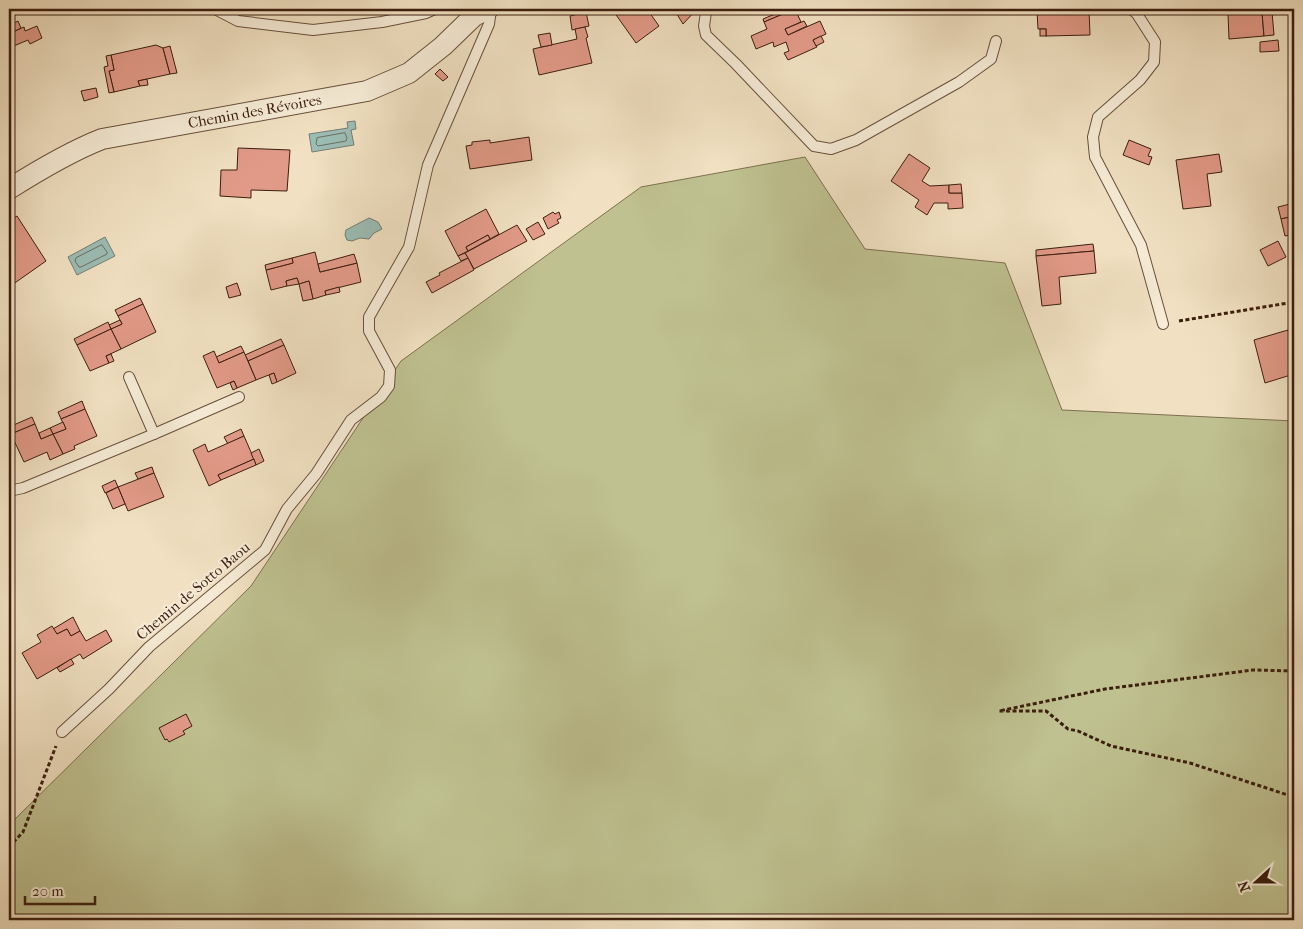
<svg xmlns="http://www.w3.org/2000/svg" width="1303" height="929" font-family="'IM FELL French Canon',serif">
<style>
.green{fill:#bfc190;stroke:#7e7050}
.water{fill:#9bbdb5;stroke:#757d73}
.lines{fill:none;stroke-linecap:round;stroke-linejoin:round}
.shore{stroke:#6c6e62;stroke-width:1}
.building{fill:#e29a88;stroke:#3c1e0f}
.lane-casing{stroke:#694f3c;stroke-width:12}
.street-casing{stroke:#694f3c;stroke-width:22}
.path{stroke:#3c1e0f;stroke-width:3;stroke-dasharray:4 2.5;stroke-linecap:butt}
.lane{stroke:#f6ecd7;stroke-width:10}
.street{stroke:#f6ecd7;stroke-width:20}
.labels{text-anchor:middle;stroke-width:4;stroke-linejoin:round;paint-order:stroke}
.street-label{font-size:15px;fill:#3c1e0f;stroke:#f6ecd7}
</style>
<rect width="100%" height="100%" fill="#f1e1c2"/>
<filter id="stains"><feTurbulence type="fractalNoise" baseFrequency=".004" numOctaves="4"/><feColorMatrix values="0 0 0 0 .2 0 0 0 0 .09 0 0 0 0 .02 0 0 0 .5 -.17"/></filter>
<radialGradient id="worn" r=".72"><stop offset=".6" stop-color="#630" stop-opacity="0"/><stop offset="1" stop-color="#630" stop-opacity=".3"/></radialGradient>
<path class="green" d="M805,157L865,249L1005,263L1062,410L1294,421V920H9V825L251,586L401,361L641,187Z"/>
<g class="water">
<path d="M355,121L356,129L351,130L354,145L312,152L309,134L348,128L347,122Z"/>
<path d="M369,218L378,222L382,229L374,233L369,239L360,238L352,241L347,240L345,235L346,230Z"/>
<path d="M105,237L115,256L77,275L68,257Z"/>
</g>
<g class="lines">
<g class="shore">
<path d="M345,133L347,138L346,141L318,146L316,144L317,138Z"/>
<path d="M102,245L107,252V254L81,267H79L75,261L76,258Z"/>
</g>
</g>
<g class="building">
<path d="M244,9H295L244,10Z"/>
<path d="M618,9H647L659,26L636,43L614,12Z"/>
<path d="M679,9H697L683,24L675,11Z"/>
<path d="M787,9H795L764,22L763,19Z"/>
<path d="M795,9L801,22L785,29L788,35L820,21L826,34L813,40L817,47L788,60L784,53L789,51L786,42L774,47L773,42L756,49L751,36L767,29L764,22Z"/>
<path d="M900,9H911L912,11L901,14Z"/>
<path d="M1032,9L1089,10L1090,35L1046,36V29H1038L1037,11H1032Z"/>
<path d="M1221,9H1247L1248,13L1262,12L1264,36L1229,39L1228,14H1222Z"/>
<path d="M1247,9H1272V12L1248,13Z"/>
<path d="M586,12L589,26L572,30L570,16Z"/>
<path d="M1262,12H1272L1274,35L1264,36Z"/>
<path d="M9,18L15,31L24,27L25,31L37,26L42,38L30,44L28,40L9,48Z"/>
<path d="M18,21L21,28L15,31L12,24Z"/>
<path d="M804,21L807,26L788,35L785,29Z"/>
<path d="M585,27L588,37L586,38L592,63L539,75L533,49L577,39L575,29Z"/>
<rect x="1040" y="29" width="6" height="7"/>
<path d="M550,33L552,45L541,47L538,35Z"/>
<path d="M821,36L824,42L816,46L813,40Z"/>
<path d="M1278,40L1279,51L1260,52V42Z"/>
<path d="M156,45L163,48L170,74L138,81L140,86L114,92L109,71L114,70L111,55Z"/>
<path d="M170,46L177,73L170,74L163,48Z"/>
<path d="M111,55L114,70L109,71L114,92L109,93L104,67L108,66L106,56Z"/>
<path d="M440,69L448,77L443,81L435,74Z"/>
<path d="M147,79L148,85L140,86L138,81Z"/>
<path d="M96,88L98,97L84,101L81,91Z"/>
<path d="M529,137L532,160L470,169L466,146L472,145V142L490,140V143Z"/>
<path d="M1129,140L1151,149L1148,156L1152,157L1149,165L1123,155Z"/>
<path d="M238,148L290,150L287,191L251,190V198L220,196L221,170H237Z"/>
<path d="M909,154L930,168L922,181L930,186L949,185V193H962L963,208L948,209V203H934L927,215L915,207L919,200L891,181Z"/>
<path d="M1219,154L1222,172L1207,174L1211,206L1183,209L1176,160Z"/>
<path d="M961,184L962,193H949V185Z"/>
<path d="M1294,203V216L1281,219L1278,207Z"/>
<path d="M486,209L499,234L490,239L488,235L466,247L468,251L458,256L445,231Z"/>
<path d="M553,212L555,214L559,212L561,218L557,220L559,223L548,229L543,218Z"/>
<path d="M17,216L46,261L9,287V221Z"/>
<path d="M1294,216V234L1285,236L1281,219Z"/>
<path d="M538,222L545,234L533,240L526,229Z"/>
<path d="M517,225L527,241L474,269L465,253Z"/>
<path d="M1294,234V245L1291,246L1289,235Z"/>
<path d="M488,235L490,239L468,251L466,247Z"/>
<path d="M1278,241L1286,257L1268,266L1260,250Z"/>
<path d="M1093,244L1094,251L1036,256V250Z"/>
<path d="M1094,251L1096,273L1059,277L1061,304L1042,306L1036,256Z"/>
<path d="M315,252L320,272L357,263L361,282L325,291L326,295L313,299L309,281L299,284L297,278L286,281L287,286L271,290L266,270L293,263L292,258Z"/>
<path d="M465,253L468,258L461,261L458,256Z"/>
<path d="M354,254L357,263L320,272L318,264Z"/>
<path d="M292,258L293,263L266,270L265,265Z"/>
<path d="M468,258L474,270L432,293L426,282L440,275L439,273Z"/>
<path d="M297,278L299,284L287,286L286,281Z"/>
<path d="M309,281L313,299L303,301L299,284Z"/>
<path d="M237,283L241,295L229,298L226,287Z"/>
<path d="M339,287L340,292L326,295L325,291Z"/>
<path d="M140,298L143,304L118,316L115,310Z"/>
<path d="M143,304L156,332L121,349L111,329L122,324L118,316Z"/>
<path d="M120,320L122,324L111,329L109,325Z"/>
<path d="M108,322L111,329L77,345L74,339Z"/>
<path d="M111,329L121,349L106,356L109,363L90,371L77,345Z"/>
<path d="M1288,330L1289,334L1294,332V374L1265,383L1254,340Z"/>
<path d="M281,339L284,345L248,361L245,355Z"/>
<path d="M284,345L296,373L277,382L274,373L256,380L248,361Z"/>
<path d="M241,346L244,352L219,363L216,357Z"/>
<path d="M214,351L219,363L244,352L256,380L237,388L234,381L217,388L203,356Z"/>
<path d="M111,354L114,361L109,363L106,356Z"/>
<path d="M274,373L277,382L272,384L269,375Z"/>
<path d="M234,381L237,388L233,390L230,383Z"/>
<path d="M82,401L85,409L61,419L58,412Z"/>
<path d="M85,409L97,436L74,446L75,449L63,454L53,434L66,429L61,419Z"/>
<path d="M32,417L35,424L11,434L9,427Z"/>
<path d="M63,422L66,429L53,434L50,428Z"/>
<path d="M35,424L41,439L53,434L63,454L50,460L47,452L24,462L11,434Z"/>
<path d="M50,428L53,434L41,439L39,433Z"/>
<path d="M241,429L244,436L228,444L224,437Z"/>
<path d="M244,436L254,459L218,475L221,480L209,486L193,450L205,444L208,452Z"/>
<path d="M259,449L264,461L256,465L251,453Z"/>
<path d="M254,459L256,465L221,480L218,475Z"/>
<path d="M152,467L154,473L138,479L135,473Z"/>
<path d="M154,473L164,497L128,511L118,487Z"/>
<path d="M115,480L118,487L105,493L102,486Z"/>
<path d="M118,487L125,504L113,509L106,493Z"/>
<path d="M73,617L80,631L71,636L67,629L57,634L53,629Z"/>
<path d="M52,626L57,634L67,629L71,636L80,631L86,641L106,630L112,641L83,659L80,654L37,679L22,653L41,642L37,635Z"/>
<path d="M71,659L74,664L60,672L57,668Z"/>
<path d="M186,714L192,726L183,731L185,734L169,742L167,739L165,740L159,728Z"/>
</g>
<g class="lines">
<defs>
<g id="lane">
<path d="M215,9L238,21L313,30L382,22L426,13L435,9"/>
<path d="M709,9L706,12L704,26L706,35L736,64L814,146L831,149L856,140L959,82L991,59L996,41"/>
<path d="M1131,9L1137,14L1155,42L1154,62L1140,80L1098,117L1093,137L1095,157L1141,245L1163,324"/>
<path d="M154,434L239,397"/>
<path d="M9,491L23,488L154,434L129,377"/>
<path d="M62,732L109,689L149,647L265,550L287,509L316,474L351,420L381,397L389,386L390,370L369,331V317L409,247L428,165L489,24L491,9"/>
</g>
<g id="street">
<path id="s1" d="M9,189C39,170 69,152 102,139L367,91L409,73L443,46L474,16L488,9"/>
</g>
</defs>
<use href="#lane" class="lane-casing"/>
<use href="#street" class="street-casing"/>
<g class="path">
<path d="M1179,321L1294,302"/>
<path d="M1294,671L1253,670L1105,689L999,711H1046L1068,729L1078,731L1111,746L1190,763L1294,797"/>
<path d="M9,847L23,832L56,746"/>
</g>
<use href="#lane" class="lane"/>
<use href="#street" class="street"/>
</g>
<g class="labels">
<g class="street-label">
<text dy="5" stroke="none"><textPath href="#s1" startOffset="261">Chemin des Révoires</textPath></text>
<text transform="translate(193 591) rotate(-40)" y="5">Chemin de Sotto Baou</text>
</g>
</g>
<rect width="1303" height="929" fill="none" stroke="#f1e1c2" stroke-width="30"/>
<rect x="10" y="10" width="1283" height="909" fill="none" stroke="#3c1e0f" stroke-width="2.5"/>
<rect x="15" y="15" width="1273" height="899" fill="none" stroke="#3c1e0f"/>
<g transform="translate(1256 882) rotate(249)" stroke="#f6ecd7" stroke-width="4" paint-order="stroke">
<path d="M0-4L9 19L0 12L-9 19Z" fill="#3c1e0f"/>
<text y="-8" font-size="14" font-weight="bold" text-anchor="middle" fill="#3c1e0f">N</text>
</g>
<path d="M25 896v8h70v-8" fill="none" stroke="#3c1e0f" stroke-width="2.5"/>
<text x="32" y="896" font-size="15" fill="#3c1e0f" stroke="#f6ecd7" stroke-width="4" paint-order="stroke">20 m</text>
<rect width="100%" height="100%" filter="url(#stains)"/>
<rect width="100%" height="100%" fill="url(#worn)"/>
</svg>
